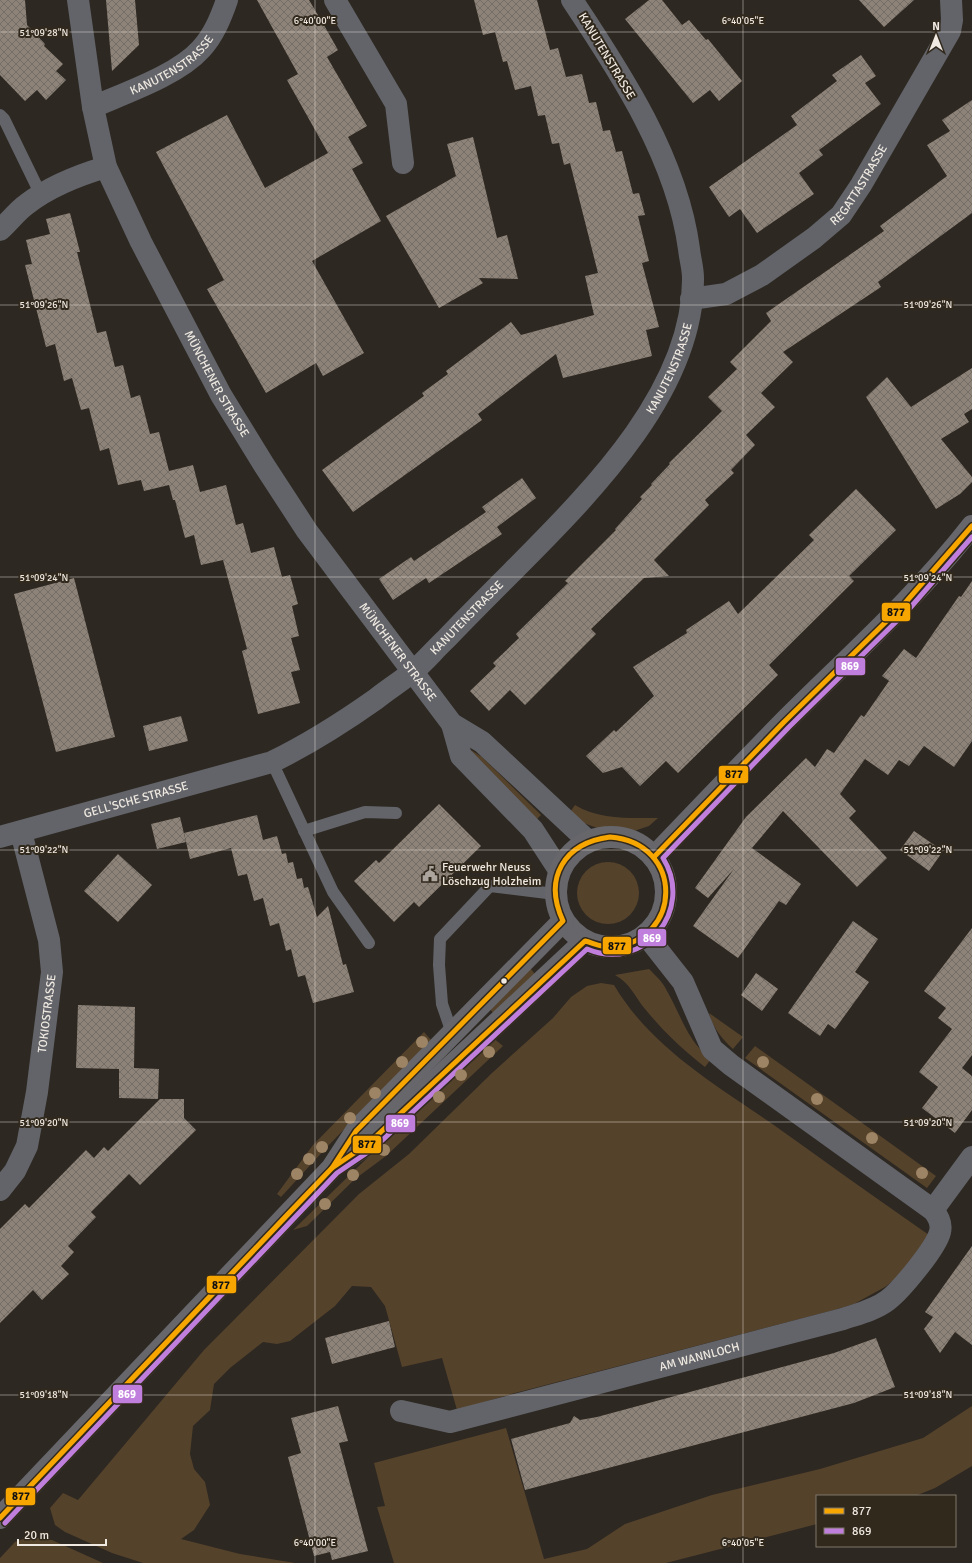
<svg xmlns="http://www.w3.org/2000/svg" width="972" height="1563" font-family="Signika,sans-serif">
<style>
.grass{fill:#55422b}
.building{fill:url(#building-cross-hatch)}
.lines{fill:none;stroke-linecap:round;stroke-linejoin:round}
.lane{stroke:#636469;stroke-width:12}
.street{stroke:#636469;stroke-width:22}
.secondary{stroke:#66666b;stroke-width:22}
.bus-1-casing{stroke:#32291d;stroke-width:8}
.bus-2-casing{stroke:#32291d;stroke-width:8}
.bus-1{stroke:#f7a600;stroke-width:5}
.bus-2{stroke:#c07fdc;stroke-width:5}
.tree{fill:#9d8465}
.ticks{fill:none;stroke:#efe9e1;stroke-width:1;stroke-opacity:0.45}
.bus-dot{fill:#efe9e1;stroke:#32291d;stroke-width:1.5}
.labels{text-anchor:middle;stroke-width:4;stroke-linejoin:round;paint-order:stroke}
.street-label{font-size:12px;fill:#efe9e1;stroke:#32291d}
.poi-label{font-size:12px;fill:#efe9e1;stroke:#32291d;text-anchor:start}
.ticks-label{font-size:10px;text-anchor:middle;fill:#efe9e1;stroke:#32291d;stroke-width:4;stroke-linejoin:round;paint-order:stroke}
.line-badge{stroke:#32291d;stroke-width:1.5}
.badge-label{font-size:11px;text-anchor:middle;font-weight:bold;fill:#fff}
.pale-badge-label{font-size:11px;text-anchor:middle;font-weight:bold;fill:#111}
</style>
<defs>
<pattern id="building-cross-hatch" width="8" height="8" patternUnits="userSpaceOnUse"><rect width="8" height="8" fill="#8d8378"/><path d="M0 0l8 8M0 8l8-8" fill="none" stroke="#756e66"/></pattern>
</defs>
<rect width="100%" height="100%" fill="#2d2822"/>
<g class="grass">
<path d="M471,750L482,757L541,815L533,823L474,759Z"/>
<path d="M575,805C599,820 631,818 658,818L649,826L634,831L597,828L573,819L568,815Z"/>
<circle cx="608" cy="893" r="31"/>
<path d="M530,968L535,974L494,1014L489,1008Z"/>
<path d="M649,969C656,976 663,982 667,991C681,1015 687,1041 711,1059L705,1067C683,1050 663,1031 645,1009C635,997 630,983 615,975Z"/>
<path d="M601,983L614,985C650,1046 714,1084 771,1123C824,1161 876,1198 929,1235L899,1276L885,1287L854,1304L834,1310L515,1393L457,1410L442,1358L402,1367L385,1306L371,1287L352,1286L335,1306L290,1341L277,1344L263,1342L230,1368L214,1384L210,1410L193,1426L190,1454L194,1469L205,1482L210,1505L194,1530L181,1539L240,1554L295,1563H143L112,1553L65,1532L55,1525L50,1508L63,1493L78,1500L204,1350L359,1194L409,1154L492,1073L553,1018L571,997L587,986Z"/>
<path d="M709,1013L743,1037L733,1049C722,1039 713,1028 709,1013Z"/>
<path d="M424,1032L431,1040L326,1148L281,1197L277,1194L313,1145Z"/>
<path d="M492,1037L503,1046L386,1156L355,1179L307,1226L293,1230Z"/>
<path d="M755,1046L936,1176L927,1188L745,1058Z"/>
<path d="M972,1406V1466L935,1488L915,1496H817V1524L666,1563H394L377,1507L385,1506L374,1463L506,1428L544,1559L587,1549L625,1524L712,1495L820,1469L923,1438Z"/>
<path d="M28,1537L52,1540L103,1563H0V1558L15,1542Z"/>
</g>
<g class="building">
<path d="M0,0H25L27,25L45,44L44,46L63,64L56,71L66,80L46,100L37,90L25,101L0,75Z"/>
<path d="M106,0H135L139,45L112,71Z"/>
<path d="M257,0H309L325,27L338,50L327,57L367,126L348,137L363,163L352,169L381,221L312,261L364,353L323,376L316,363L266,393L207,289L224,280L156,152L227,115L265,188L328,153L287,80L298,74Z"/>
<path d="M474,0H537L550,50L558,48L566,77L582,74L589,103L596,102L603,131L610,130L616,152L622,151L633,194L639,193L645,215L638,216L649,261L642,263L659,327L646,330L652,356L563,378L556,354L478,414L482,420L353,512L322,470L424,396L422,393L448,374L446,371L511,322L521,335L594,315L585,276L598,273L570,163L564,165L559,143L552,144L545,115L538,116L531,86L515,90L507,61L503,62L495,32L483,35Z"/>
<path d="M649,0H662L682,25L689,20L706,40L708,39L742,81L719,101L710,90L693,103L625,19Z"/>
<path d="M859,0H914L884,27Z"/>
<path d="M861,55L876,76L865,83L881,104L819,150L823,155L799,173L814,194L757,233L740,209L729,217L709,187L797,125L791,116L837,81L832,75Z"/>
<path d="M972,100V213L878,282L881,287L783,352L793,362L761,393L775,407L746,435L755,445L731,470L734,473L705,500L709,505L654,560L669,576L644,578L591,629L596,634L525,705L510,690L489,711L470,691L496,666L493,663L519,638L516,634L568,583L565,581L616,530L615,529L642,499L640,497L652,485L651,484L670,464L669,463L722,411L708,397L737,369L730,362L771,321L766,313L884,231L880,226L947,176L927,145L950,131L942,120Z"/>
<path d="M473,137L497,238L507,235L518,279L479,278L483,283L439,308L386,216L456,176L447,144Z"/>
<path d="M70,213L80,252H77L97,333L106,331L115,367L123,365L131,398L140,395L150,434L159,432L169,471L193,465L200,492L226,485L236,525L243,523L251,553L274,547L282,577L290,575L298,604L292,606L299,636L291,638L300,670L291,672L300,703L258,714L242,651L247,649L223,560L201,565L194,535L185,538L175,500H173L169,485L144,491L141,480L118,485L109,448L100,451L89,408L81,410L72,378L64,381L55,344L46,347L25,265L32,264L26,240L50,234L46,219Z"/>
<path d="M972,368V409L964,414L969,422L941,439L972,477V482L960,494L936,509L866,397L887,377L911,407Z"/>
<path d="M522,478L536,498L497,527L502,534L429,583L426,578L393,600L379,579L411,557L414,561L467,525L486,512L482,507Z"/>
<path d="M856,489L896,530L849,576L854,581L769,665L778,675L678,773L666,761L640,786L622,767L603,773L586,756L614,730L616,732L654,696L633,667L687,633L686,630L729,601L738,614L814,540L809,535Z"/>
<path d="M74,578L115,737L56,752L14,594Z"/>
<path d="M972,581V741L954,767L924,746L909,766L899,760L888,775L865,759L840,794L856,811L849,818L887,858L857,887L783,811L752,848L801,884L786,905L779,901L738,958L693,926L734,869L708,898L695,888L746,817L806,758L815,767L827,749L834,753L861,715L864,717L889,681L882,676L904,649L916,658L959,596L961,597Z"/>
<path d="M181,716L188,741L149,751L143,726Z"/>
<path d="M439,804L481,846L419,907L414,902L394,922L354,881L376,860L379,863Z"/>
<path d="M257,815L263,840L277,836L282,854L286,853L288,863L293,862L297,879L302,878L304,888L308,887L317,917L328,906L343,965L346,964L354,992L313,1003L305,975L298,977L291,949L286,951L279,923L270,926L263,898L254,901L247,874L238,876L231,848L190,859L184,833Z"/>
<path d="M180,817L186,842L157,849L151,824Z"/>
<path d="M914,831L943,851L929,871L900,850Z"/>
<path d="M118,854L152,885L118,922L84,891Z"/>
<path d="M853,921L878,939L855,972L869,982L835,1029L828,1024L820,1036L788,1013Z"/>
<path d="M972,928V1055L962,1068L972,1076V1110L955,1133L922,1108L938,1087L919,1072L952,1029L938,1018L946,1008L924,991Z"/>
<path d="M756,973L778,989L762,1011L741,995Z"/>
<path d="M78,1005L135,1007L134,1068L159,1069L158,1099L119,1098V1069L76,1068Z"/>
<path d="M160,1099H184V1118L196,1130L140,1185L129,1174L91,1212L96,1217L68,1246L74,1252L61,1266L69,1274L42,1300L33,1290L0,1323V1229L25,1204L29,1208L86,1150L94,1158L104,1147L108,1151Z"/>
<path d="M972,1246V1345L955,1332L940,1353L924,1329L933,1317L925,1312Z"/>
<path d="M389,1321L395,1347L332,1364L325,1338Z"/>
<path d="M876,1338L895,1387L854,1403L525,1490L511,1439L570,1423L574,1416L580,1420L597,1417L834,1353Z"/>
<path d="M338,1406L348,1441L339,1443L368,1551L332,1560L330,1552L314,1556L288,1457L301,1453L291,1418Z"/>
</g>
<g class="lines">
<g class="lane">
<path d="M0,115L4,119L41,195"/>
<path d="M272,762L333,892L369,943"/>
<path d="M304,831L365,812L396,813"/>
<path d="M452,1033L442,1004L439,965L440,939L490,886L555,894"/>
</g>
<g class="street">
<path id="s1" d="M78,0L93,107L106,167L141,242L221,395L264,465L307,531L452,724L482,742L588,841"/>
<path d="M335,0L396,104L403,163"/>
<path id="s2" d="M93,107C125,93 178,75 201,49C214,35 221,17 227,0"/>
<path d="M0,230C9,222 17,211 27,204C49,187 79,175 106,167"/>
<path id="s3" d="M691,299L726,294L762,275L814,238L841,215L861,185L950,31L952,20L951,0"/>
<path d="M452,724L461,756L533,830L559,870"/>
<path id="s4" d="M0,837L272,762C309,744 342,723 376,699C387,690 400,682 411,673C424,663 434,650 446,639C467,617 489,595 511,573C586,497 694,393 693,278C693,268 690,259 689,249C677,159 622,75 572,0"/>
<path id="s5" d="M0,1190L15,1171L27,1146L37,1092L52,972L49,940L21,832"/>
<path d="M933,1210L972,1157"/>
<path id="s6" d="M401,1411L450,1422L843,1319C858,1314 875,1310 888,1300C901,1290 936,1248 940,1232C942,1224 938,1216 933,1210L731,1065L712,1049L683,982L646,935"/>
</g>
<g class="secondary">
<circle cx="611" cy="892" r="55"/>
<path d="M654,857C697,812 740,767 784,722C848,658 916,598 972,526"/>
<path d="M342,1161L369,1143L585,941"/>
<path d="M0,1518L332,1168L356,1131L563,921"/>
</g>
<defs>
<g id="bus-1">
<path d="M610,837C685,843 683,941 612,947C604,948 593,943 585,941L369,1143L332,1168L356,1131L563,921C543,878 564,843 610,837Z"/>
<path d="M654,857L784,722L905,603L972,526"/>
<path d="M332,1168L0,1518L287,1215Z"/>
</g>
<path id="bus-2" d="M5,1523L337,1173L374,1148L587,949C644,973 695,910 663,858L789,727L910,608L972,537"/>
</defs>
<use href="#bus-1" class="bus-1-casing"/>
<use href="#bus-2" class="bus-2-casing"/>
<use href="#bus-1" class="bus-1"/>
<use href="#bus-2" class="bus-2"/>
</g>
<g class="tree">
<circle cx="422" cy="1042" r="6"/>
<circle cx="489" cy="1052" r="6"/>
<circle cx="402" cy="1062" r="6"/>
<circle cx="763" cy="1062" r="6"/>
<circle cx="461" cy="1075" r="6"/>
<circle cx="375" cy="1093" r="6"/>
<circle cx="439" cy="1097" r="6"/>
<circle cx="817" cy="1099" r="6"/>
<circle cx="350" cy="1118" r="6"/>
<circle cx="409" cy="1126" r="6"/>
<circle cx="872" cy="1138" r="6"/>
<circle cx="322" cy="1147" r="6"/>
<circle cx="384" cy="1150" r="6"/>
<circle cx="309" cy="1159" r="6"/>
<circle cx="922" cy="1173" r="6"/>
<circle cx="297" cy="1174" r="6"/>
<circle cx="353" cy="1175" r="6"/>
<circle cx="325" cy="1204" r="6"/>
</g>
<path class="ticks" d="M315,0V1563M743,0V1563M0,32H972M0,305H972M0,577H972M0,850H972M0,1122H972M0,1395H972"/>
<defs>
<symbol id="civic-bare" viewBox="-9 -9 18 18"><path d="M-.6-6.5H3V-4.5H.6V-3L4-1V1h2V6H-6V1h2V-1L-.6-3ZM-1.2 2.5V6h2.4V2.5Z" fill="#aba59e" stroke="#32291d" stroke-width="2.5" paint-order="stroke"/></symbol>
</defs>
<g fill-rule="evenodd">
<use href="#civic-bare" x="419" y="863" width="22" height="22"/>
</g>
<circle class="bus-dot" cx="504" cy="981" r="3.5"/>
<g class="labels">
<g class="street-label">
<text transform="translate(607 56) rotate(59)" y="4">KANUTENSTRASSE</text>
<text dy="4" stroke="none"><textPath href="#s2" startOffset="90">KANUTENSTRASSE</textPath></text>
<text dy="4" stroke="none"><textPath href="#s3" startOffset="210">REGATTASTRASSE</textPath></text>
<text dy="4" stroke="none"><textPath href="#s4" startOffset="850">KANUTENSTRASSE</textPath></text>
<text dy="4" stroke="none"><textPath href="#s1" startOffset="413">MÜNCHENER STRASSE</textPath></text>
<text dy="4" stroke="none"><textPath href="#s4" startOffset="526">KANUTENSTRASSE</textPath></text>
<text dy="4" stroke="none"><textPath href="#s1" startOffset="737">MÜNCHENER STRASSE</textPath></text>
<text dy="4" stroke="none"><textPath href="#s4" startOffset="141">GELL'SCHE STRASSE</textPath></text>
<text dy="4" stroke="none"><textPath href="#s5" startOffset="186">TOKIOSTRASSE</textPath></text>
<text dy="4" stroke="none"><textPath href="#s6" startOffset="308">AM WANNLOCH</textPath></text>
</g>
<g class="poi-label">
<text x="442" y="871">Feuerwehr Neuss<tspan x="442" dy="14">Löschzug Holzheim</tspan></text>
</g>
</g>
<g class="ticks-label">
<text x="315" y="24">6°40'00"E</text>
<text x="743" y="24">6°40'05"E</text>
<text x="44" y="36">51°09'28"N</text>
<text x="44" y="308">51°09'26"N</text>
<text x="928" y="308">51°09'26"N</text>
<text x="44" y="581">51°09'24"N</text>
<text x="928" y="581">51°09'24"N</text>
<text x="44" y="853">51°09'22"N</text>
<text x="928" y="853">51°09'22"N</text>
<text x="44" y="1126">51°09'20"N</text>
<text x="928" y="1126">51°09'20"N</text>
<text x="44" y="1398">51°09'18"N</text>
<text x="928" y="1398">51°09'18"N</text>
<text x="315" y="1546">6°40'00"E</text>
<text x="743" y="1546">6°40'05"E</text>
</g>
<g class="line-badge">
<rect x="881" y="602" width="30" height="20" rx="4" fill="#f7a600"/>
<rect x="835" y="657" width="31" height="19" rx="4" fill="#c07fdc"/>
<rect x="718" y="765" width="31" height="19" rx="4" fill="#f7a600"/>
<rect x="637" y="928" width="30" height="19" rx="4" fill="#c07fdc"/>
<rect x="602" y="936" width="30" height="19" rx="4" fill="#f7a600"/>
<rect x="385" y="1114" width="31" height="19" rx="4" fill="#c07fdc"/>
<rect x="352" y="1135" width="30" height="19" rx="4" fill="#f7a600"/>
<rect x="206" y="1275" width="31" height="19" rx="4" fill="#f7a600"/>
<rect x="112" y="1384" width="31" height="20" rx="4" fill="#c07fdc"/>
<rect x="5" y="1487" width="31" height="19" rx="4" fill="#f7a600"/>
</g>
<g class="badge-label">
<text x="850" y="670">869</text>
<text x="652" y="942">869</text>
<text x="400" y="1127">869</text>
<text x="127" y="1398">869</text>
</g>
<g class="pale-badge-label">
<text x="896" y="616">877</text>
<text x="734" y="778">877</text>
<text x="617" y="950">877</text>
<text x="367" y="1148">877</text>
<text x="221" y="1289">877</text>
<text x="21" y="1500">877</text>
</g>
<rect x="816" y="1495" width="140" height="52" fill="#32291d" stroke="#7e766b"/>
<rect x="824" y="1508" width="20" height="6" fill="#f7a600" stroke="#7e766b"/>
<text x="852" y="1515" font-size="12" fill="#efe9e1">877</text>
<rect x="824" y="1528" width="20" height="6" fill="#c07fdc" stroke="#7e766b"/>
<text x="852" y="1535" font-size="12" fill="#efe9e1">869</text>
<g transform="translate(936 36)" stroke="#32291d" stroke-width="3" paint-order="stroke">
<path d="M0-3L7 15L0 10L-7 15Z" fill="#efe9e1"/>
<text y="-6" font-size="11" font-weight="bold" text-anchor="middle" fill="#efe9e1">N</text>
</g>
<path d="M18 1539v6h88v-6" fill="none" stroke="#efe9e1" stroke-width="2"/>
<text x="24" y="1539" font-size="12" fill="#efe9e1" stroke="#32291d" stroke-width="3" paint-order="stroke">20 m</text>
</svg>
